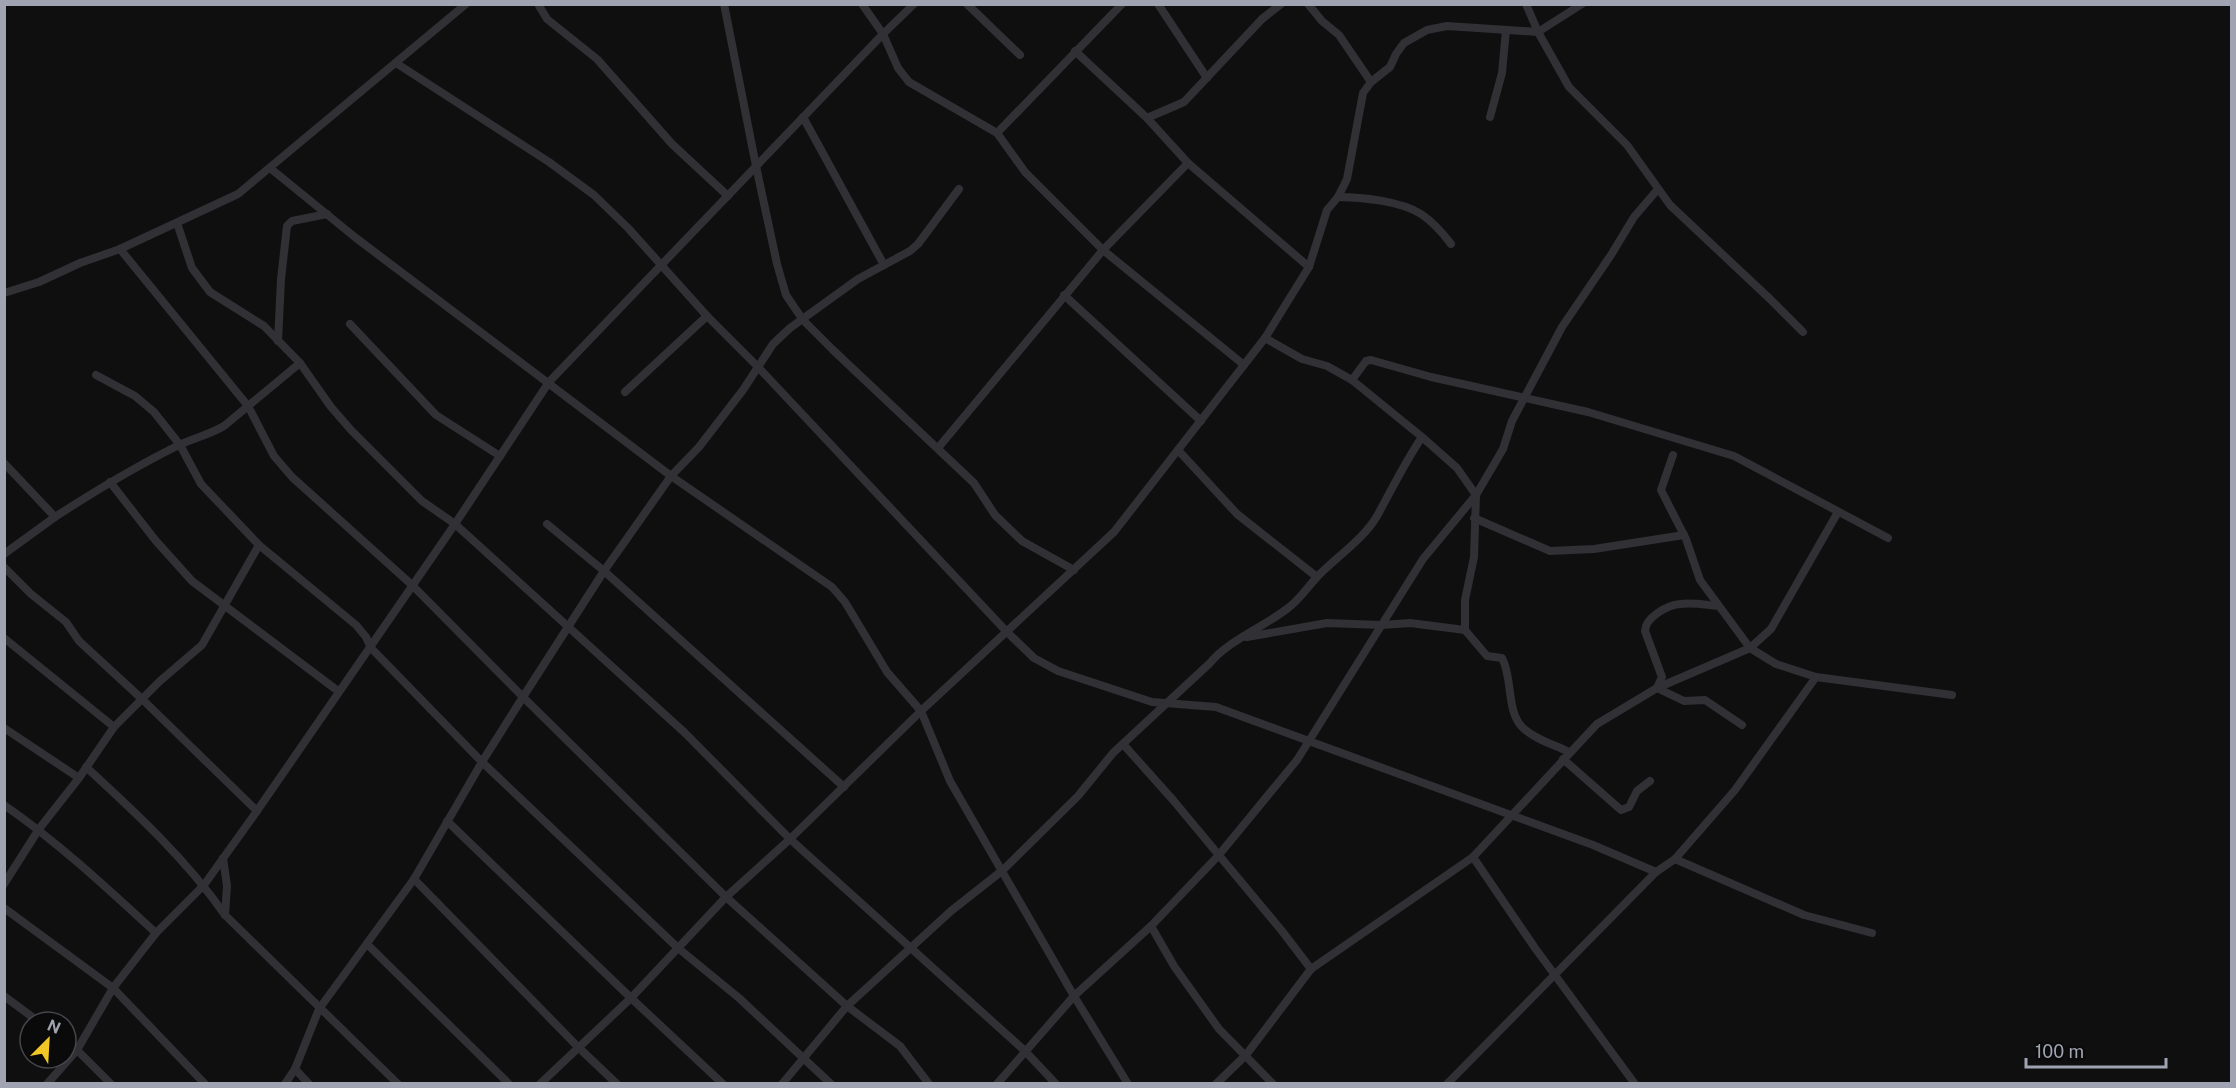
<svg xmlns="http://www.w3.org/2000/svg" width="2236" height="1088" font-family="'Public Sans',sans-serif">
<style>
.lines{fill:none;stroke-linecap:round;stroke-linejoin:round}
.minor{stroke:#303035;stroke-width:8}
</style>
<rect width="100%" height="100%" fill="#0f0f10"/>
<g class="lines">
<g class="minor">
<path d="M538,4L547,19L597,59L672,144L728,196"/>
<path d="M724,4L756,166L777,264L786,295L803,320L833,350L974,483L995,515L1022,541L1074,570"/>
<path d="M862,4L883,34L898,68L909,82L997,133L1025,172L1103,250L1244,365"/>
<path d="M967,4L1020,55"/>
<path d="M1158,4L1207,78"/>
<path d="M1308,4L1322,21L1339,35L1371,82"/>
<path d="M1526,4L1538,32L1569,87L1627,145L1670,205L1770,299L1803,332"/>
<path d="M1075,51L1147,118L1188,163L1309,267"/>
<path d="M396,63L549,162L594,195L628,228L707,316L758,367L1007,632L1034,658L1058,671L1152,702L1216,707L1593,845L1656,872"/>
<path d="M803,117L884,265"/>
<path d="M1490,117L1502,73L1506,30"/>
<path d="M1147,118L1184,102L1262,19L1281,4"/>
<path d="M997,133L1122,4"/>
<path d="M270,168L356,238L671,476L832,587L845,602L887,672L921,711L950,781L1074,996L1128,1084"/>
<path d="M1338,197C1361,197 1401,201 1421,214C1433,222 1442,232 1451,244"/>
<path d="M177,223L192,268L210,292L264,326L300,363L331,407L351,430L422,501L455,524L684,732L790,839L1025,1051L1056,1084"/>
<path d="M120,249L248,406L274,456L292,477L412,585L523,697L726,897L847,1006L900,1046L929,1084"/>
<path d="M4,293L39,282L80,263L120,249L238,194L466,4"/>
<path d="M1064,295L1201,421"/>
<path d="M350,324L436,415L500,456"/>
<path d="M1265,338L1302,359L1327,366L1352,380L1422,437L1457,468L1476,495L1474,557L1465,600V630L1487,656L1502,658C1513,678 1506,710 1522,727C1534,739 1555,745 1569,752"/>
<path d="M278,341L281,279L287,226L292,221L327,214"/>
<path d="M96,375L135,396L154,412L180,445L201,484L259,545L356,625L366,637L371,648L482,762L678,948L739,998L831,1084"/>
<path d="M1352,380L1366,361L1371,360L1431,377L1588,412L1734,456L1888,538"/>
<path d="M625,392L707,316"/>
<path d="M938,448L1103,250L1188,163"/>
<path d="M1178,450L1237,514L1317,577"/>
<path d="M1673,455L1661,490L1686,539L1700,580L1750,648L1776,664L1816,677L1952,695"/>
<path d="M4,463L55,517L4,554"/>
<path d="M110,482L156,541L192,581L338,691"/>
<path d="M55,517C95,491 135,467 177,446C193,438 209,435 224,426L300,363"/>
<path d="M1474,518L1550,551L1594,549L1684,535"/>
<path d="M547,524L604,571L844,787"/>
<path d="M4,567L31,594L66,622L79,641L142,699L257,811"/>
<path d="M1718,606C1706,605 1692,602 1680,604C1667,605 1645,618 1645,631L1662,677L1657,688L1684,701L1705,700L1742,725"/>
<path d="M1247,637L1327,623L1381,625L1410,623L1465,630"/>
<path d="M4,638L114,727"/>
<path d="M4,728L79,778"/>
<path d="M1123,744L1173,800L1282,931L1311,969"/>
<path d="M1563,759L1621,810L1629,807L1637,791L1650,781"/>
<path d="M86,767C136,813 186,859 225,915L398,1084"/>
<path d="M4,805C59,843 107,888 156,933"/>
<path d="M447,821L631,998L723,1084"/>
<path d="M1473,857L1535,948L1635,1084"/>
<path d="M223,858L227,886L225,915"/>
<path d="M1675,859L1804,915L1872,933"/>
<path d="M414,879L578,1047L617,1084"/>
<path d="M4,884L39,829L79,778L114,727L160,681L202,645L259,545"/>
<path d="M4,908L113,988L205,1084"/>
<path d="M1151,926L1174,966L1219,1029L1273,1084"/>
<path d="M367,944L509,1084"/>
<path d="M4,996L39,1022"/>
<path d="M66,1042L77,1050L111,1084"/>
<path d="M295,1069L309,1084"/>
<path d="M47,1084L77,1050L113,988L156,933L204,885L257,811L455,524L549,382L883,34L914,4"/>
<path d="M285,1084L295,1069L319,1009L414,879L482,762L523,697L604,571L671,476L699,447L743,390L773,344L790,328L858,279L910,251L918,244L959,189"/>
<path d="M540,1084L631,998L726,897L790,839L921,711L1114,532L1265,338L1309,267L1327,210L1338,197L1347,179L1363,93L1371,82L1390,67L1396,54L1404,43L1427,30L1447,26L1538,32L1582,4"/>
<path d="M782,1084L847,1006L951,911L1003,870L1078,796L1113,753L1210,663C1229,640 1264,627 1288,608C1299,600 1307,588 1316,578C1335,558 1364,539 1377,516C1392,489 1405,462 1422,437"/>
<path d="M997,1084L1074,996L1151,926L1218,856L1297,760L1423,559L1476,495L1503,449L1512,421L1562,327L1611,255L1634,217L1658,189"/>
<path d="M1216,1084L1246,1055L1311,969L1473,857L1597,724L1657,688L1750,648L1771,629L1838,512"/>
<path d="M1447,1084L1656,872L1675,859L1735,790L1816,677"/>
</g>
</g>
<rect width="2236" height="1088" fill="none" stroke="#a0a3b1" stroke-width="12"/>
<g transform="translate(48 1040) rotate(24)"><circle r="28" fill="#0a0a0b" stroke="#46474d" stroke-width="1.5"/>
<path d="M0-4.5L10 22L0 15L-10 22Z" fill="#f1c627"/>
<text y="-9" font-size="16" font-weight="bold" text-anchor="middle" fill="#a0a3b1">N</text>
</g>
<path d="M2026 1058v9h140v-9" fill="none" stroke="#a0a3b1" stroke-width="3"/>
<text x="2035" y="1058" font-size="18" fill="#a0a3b1" stroke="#0a0a0b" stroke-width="4.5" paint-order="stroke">100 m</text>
</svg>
